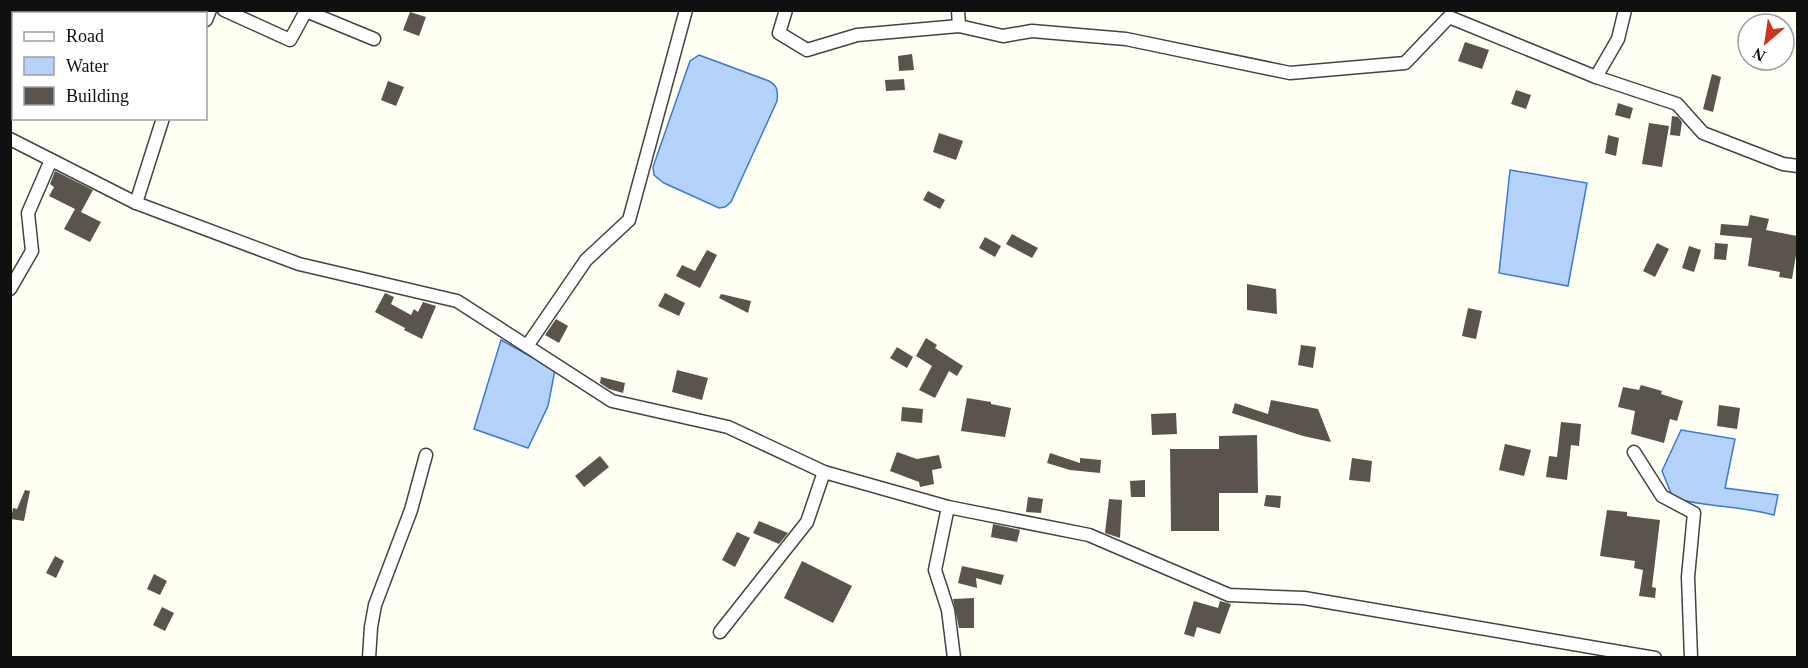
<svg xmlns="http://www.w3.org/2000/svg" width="1808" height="668" font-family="Georgia,serif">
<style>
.water{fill:#b5d3fa;stroke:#3879d5;stroke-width:1.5}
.building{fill:#5a544c}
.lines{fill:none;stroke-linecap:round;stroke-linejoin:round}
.minor-casing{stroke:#434343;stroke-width:15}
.minor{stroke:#fff;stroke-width:12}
</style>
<rect width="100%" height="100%" fill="#fffff4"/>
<g class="water">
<path d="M699,55L769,81C778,86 778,92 777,101L731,202L725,207L719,208L664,183L654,175L653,167L690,61Z"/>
<path d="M1510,170L1587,183L1568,286L1499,273Z"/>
<path d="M501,340L555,370L548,406L528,448L474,429Z"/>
<path d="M1681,430L1735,439L1725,488L1778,495L1774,515C1741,506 1706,507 1673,498L1662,471Z"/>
</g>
<g class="building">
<path d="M410,12L426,17L419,36L403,30Z"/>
<path d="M1465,42L1489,50L1482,69L1458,61Z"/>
<path d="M912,54L914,70L899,71L898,56Z"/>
<path d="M1712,74L1721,77L1713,112L1703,109Z"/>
<path d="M904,79L905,90L886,91L885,80Z"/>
<path d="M388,81L404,87L396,106L381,100Z"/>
<path d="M1516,90L1531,95L1526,109L1511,104Z"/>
<path d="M1618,103L1633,108L1630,119L1615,115Z"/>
<path d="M1672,116L1678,117L1682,122L1680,136L1670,135Z"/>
<path d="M1649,123L1669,126L1662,167L1642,164Z"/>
<path d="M939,133L963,141L956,160L933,152Z"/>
<path d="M1608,135L1619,138L1616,156L1605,153Z"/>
<path d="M55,171L93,190L81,212L101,222L90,242L64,229L75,209L49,196L54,187L50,184Z"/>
<path d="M928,191L945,200L940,209L923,200Z"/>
<path d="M1750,215L1769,219L1766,230L1797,236V249L1792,279L1779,277L1780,272L1748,266L1752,238L1720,235L1721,224L1748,226Z"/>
<path d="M1012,234L1038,248L1032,258L1006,244Z"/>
<path d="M985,237L1001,246L995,257L979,248Z"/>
<path d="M1657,243L1669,249L1655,277L1643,271Z"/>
<path d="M1715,243L1728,244L1726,260L1714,259Z"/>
<path d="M1689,246L1701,250L1694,272L1682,268Z"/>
<path d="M707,250L717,255L700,288L676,276L682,265L695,271Z"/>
<path d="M1247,284L1276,289L1277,314L1247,310Z"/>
<path d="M385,293L394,297L391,304L411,315L414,309L418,312L423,302L436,306L422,339L404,330L405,328L375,312Z"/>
<path d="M665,293L685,303L679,316L658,306Z"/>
<path d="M721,294L751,301L748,313L719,298Z"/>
<path d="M1468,308L1482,311L1476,339L1462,336Z"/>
<path d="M556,319L568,326L559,343L545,335Z"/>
<path d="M926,338L937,345L935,348L963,366L957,376L949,371L935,398L919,390L932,366L916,356Z"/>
<path d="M1301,345L1316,347L1313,368L1298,365Z"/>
<path d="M897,347L913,357L907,368L890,358Z"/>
<path d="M677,370L708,378L702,400L672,392Z"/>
<path d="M601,377L625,383L623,393L609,389L600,383Z"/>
<path d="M1641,385L1662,391L1661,394L1683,401L1677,421L1670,419L1664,443L1631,434L1635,411L1618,407L1623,387L1639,390Z"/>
<path d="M967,398L991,402V404L1011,408L1005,437L961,431Z"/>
<path d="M1271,400L1318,409L1331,442L1303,436L1232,413L1235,403L1268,414Z"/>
<path d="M1719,405L1740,408L1737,429L1717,426Z"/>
<path d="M902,407L923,409L922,423L901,421Z"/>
<path d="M1176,413L1177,434L1152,435L1151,414Z"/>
<path d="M1561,422L1581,424L1579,446L1571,445L1567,480L1546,477L1549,456L1557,457Z"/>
<path d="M1257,435L1258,493H1219V531H1171L1170,449H1219V436Z"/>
<path d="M1505,444L1531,450L1524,476L1499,470Z"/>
<path d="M897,452L917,459L939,455L942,468L932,470L934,484L920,487L919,482L890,471Z"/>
<path d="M1050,453L1080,463V458L1101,460L1100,473L1070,470L1047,463Z"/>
<path d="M600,456L609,467L584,487L575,476Z"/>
<path d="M1352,458L1372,461L1370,482L1349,480Z"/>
<path d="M1145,480V497H1131L1130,481Z"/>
<path d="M25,490L30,491L24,521L11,519L13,508L17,509Z"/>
<path d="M1266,495L1281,496L1280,508L1264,506Z"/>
<path d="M1028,497L1043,499L1041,513L1026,512Z"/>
<path d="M1109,499L1122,500L1120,538L1105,533Z"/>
<path d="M1607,510L1627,512V516L1660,520L1652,587L1656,588L1655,598L1639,596L1643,570L1634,568L1635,561L1600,556Z"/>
<path d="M759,521L788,533L779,544L753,533Z"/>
<path d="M993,524L1020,530L1017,542L991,537Z"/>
<path d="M737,532L750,538L735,567L722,560Z"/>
<path d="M55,556L64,561L56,578L46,573Z"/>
<path d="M802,561L852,586L833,623L784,598Z"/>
<path d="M962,566L1004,575L1001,585L976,578L977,588L958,583Z"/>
<path d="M154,574L167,581L160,595L147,589Z"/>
<path d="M974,598V628H959L953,599Z"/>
<path d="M1194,601L1218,608L1220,601L1231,604L1220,634L1197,627L1194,637L1184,634Z"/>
<path d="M162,607L174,613L165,631L153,625Z"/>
</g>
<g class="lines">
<defs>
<g id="minor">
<path d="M224,10L290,40L306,11L374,39"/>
<path d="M786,10L779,33L807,50L857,35L959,26L1003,36L1032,31L1126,39L1290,73L1405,63L1449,17L1596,77L1677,104L1703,133L1783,164L1798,166"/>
<path d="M958,10L959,26"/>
<path d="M58,14L59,10"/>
<path d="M206,20L210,10"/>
<path d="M10,68L14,60"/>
<path d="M1596,77L1618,39L1625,10"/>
<path d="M10,139L136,203L299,264L457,301L612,401L728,427L824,472L948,507L1089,535L1229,595L1304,598L1655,658"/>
<path d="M136,203L163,118"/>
<path d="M10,289L32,251L28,213L51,160"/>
<path d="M527,346L586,260L629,220L686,10"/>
<path d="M1634,452L1662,496L1694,513L1688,577L1691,658"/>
<path d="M948,507L935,570L948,610L954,658"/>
<path d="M720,632L807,522L824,472"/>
<path d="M369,658L371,627L375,605L411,510L426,455"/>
</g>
</defs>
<use href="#minor" class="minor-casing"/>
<use href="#minor" class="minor"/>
</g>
<rect width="1808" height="668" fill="none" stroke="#101010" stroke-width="24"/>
<rect x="12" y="12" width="195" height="108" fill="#ffffff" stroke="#9f9f9f" stroke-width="1.5"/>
<rect x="24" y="32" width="30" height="9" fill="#ffffff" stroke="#9f9f9f" stroke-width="1.5"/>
<text x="66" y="42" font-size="18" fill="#101010">Road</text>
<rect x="24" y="57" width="30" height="18" fill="#b5d3fa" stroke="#9f9f9f" stroke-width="1.5"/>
<text x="66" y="72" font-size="18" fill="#101010">Water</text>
<rect x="24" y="87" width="30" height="18" fill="#5a544c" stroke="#9f9f9f" stroke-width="1.5"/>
<text x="66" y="102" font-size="18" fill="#101010">Building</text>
<g transform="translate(1766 42) rotate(209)"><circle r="28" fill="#ffffff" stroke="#9f9f9f" stroke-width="1.5"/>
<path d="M0-4.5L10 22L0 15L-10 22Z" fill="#ca361f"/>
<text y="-9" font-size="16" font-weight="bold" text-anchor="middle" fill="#101010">N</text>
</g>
</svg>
